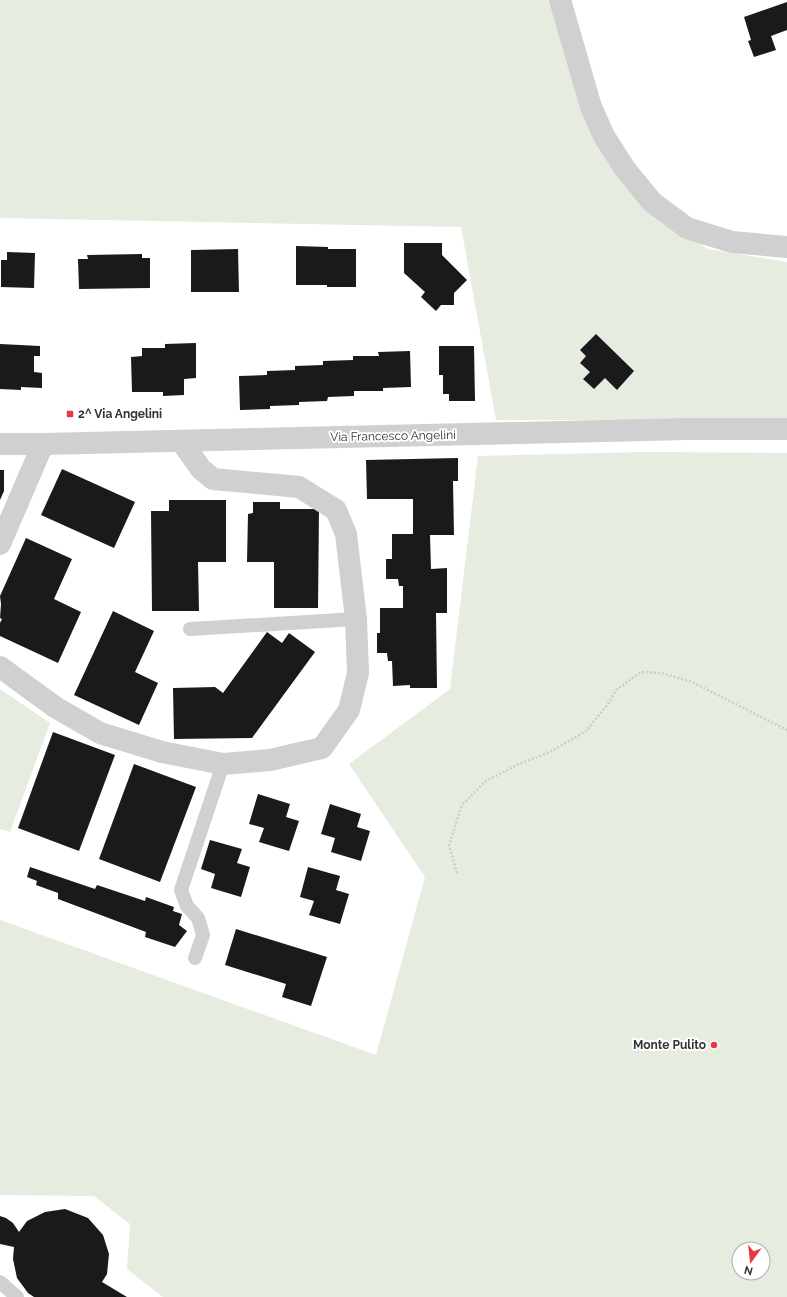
<svg xmlns="http://www.w3.org/2000/svg" width="787" height="1297" font-family="Raleway,sans-serif">
<style>
.green{fill:#e6ecdf;fill-rule:evenodd}
.building{fill:#1a1a1a}
.lines{fill:none;stroke-linecap:round;stroke-linejoin:round}
.path{stroke:#cdcdcd;stroke-width:2.5;stroke-dasharray:2 2;stroke-linecap:butt}
.service{stroke:#d0d0d0;stroke-width:14}
.minor{stroke:#d0d0d0;stroke-width:22}
.poi-dot{fill:#e63946;stroke:#fff;stroke-width:1.5}
.labels{text-anchor:middle;stroke-width:4;stroke-linejoin:round;paint-order:stroke}
.poi-label{font-size:12px;font-weight:bold;fill:#333;stroke:#fff;text-anchor:start}
.street-label{font-size:12px;fill:#333;stroke:#fff}
</style>
<rect width="100%" height="100%" fill="#fff"/>
<g class="green">
<path d="M0,0H553L623,178L707,249L787,262V420H496L461,227L0,218Z"/>
<path d="M644,452L787,453V1297H163L127,1269L130,1224L94,1196L0,1195V920L376,1055L425,877L349,764L450,689L478,456ZM739,1249H763V1273H739Z"/>
<path d="M0,689L50,723L10,832L0,829Z"/>
</g>
<g class="building">
<path d="M787,2V30L771,36L776,50L754,57L748,41L751,40L744,17Z"/>
<path d="M404,243H442V255L467,280L454,293V305H441L436,311L421,297L425,292L404,273Z"/>
<path d="M296,246L328,247V249H356V287H327V285H296Z"/>
<path d="M238,249L239,292H191V250Z"/>
<path d="M7,252L35,253L34,288L1,287V260H7Z"/>
<path d="M142,254V258H150V288L79,289L78,259H88L87,255Z"/>
<path d="M596,334L634,371L617,390L605,378L594,389L583,379L590,372L580,363L586,356L580,350Z"/>
<path d="M196,343V378L184,379V395L163,396V392H132L131,357L142,356V348H165V344Z"/>
<path d="M0,344L40,346V356H34V372L42,373V388L21,387V390L0,389Z"/>
<path d="M439,346H474L475,401H449V394H443V375H439Z"/>
<path d="M410,351L411,387L383,388V391H354V396L328,397L327,401L299,402V405L270,406V409L240,410L239,376L267,375V371L295,370V366L323,365V361L353,360V356H379L378,352Z"/>
<path d="M458,458V481H453L454,535H430L431,569L447,568V613H436L437,688H410V685L393,686L392,661H388L387,653H377V633H380V608H403V586H399L398,579H386V559H392V534H413V499H367L366,460Z"/>
<path d="M62,469L135,502L114,548L41,515Z"/>
<path d="M0,470H4V491L0,500Z"/>
<path d="M169,500H226V562H198L199,611H152L151,511H169Z"/>
<path d="M253,502H280V509H319L318,608H274V562H247L248,514L253,513Z"/>
<path d="M26,538L72,559L54,599L81,612L58,663L0,636V623L2,619L0,618L1,604L0,596Z"/>
<path d="M113,611L154,631L135,672L158,683L139,725L74,695Z"/>
<path d="M267,632L282,643L289,633L315,652L252,738L174,739L173,688L215,687L223,693Z"/>
<path d="M53,732L115,755L79,851L18,828Z"/>
<path d="M134,764L196,787L160,882L99,859Z"/>
<path d="M258,794L290,804L286,817L299,821L289,851L259,842L264,828L249,824Z"/>
<path d="M330,804L361,814L357,827L370,831L361,861L331,852L335,838L321,834Z"/>
<path d="M210,840L242,849L237,863L250,867L241,897L211,888L215,874L201,869Z"/>
<path d="M30,867L95,889L97,885L145,901L146,897L174,907L173,911L182,914L179,925L187,931L175,947L145,937L146,932L58,899V893L36,885L37,881L27,877Z"/>
<path d="M308,867L340,876L336,890L349,894L340,924L309,915L314,901L300,897Z"/>
<path d="M236,929L327,957L311,1006L282,997L286,984L225,965Z"/>
<path d="M65,1209L88,1218L103,1235L109,1254L107,1274L102,1282L127,1297H34L28,1293L17,1278L13,1259L14,1247L0,1244V1216L6,1218L13,1223L19,1232L27,1221L45,1212Z"/>
</g>
<g class="lines">
<path class="path" d="M457,873L449,845L462,805L486,781L517,765L552,751L586,731L608,704L616,690L641,672L662,673L692,682L787,730"/>
<g class="service">
<path d="M190,629L356,619"/>
<path d="M195,958L203,935L198,918L187,906L181,890L223,764"/>
<path d="M0,1282L17,1297"/>
</g>
<g class="minor">
<path d="M560,0L591,107L604,136L625,169L652,202L687,228L732,242L787,247"/>
<path d="M0,444H43L687,429H787"/>
<path d="M0,544L43,444"/>
<path d="M0,667L55,707L100,733L162,752L223,764L270,760L322,748L349,710L358,673L356,619L346,534L336,510L299,487L213,479L201,469L181,441"/>
</g>
</g>
<g class="poi-dot">
<rect x="66" y="410" width="8" height="8" rx="2"/>
<circle cx="714" cy="1045" r="4"/>
</g>
<g class="labels">
<g class="poi-label">
<text x="78" y="418">2^ Via Angelini</text>
<text x="706" y="1049" text-anchor="end">Monte Pulito</text>
</g>
<g class="street-label">
<text transform="translate(393 436) rotate(-1)" y="4">Via Francesco Angelini</text>
</g>
</g>
<g transform="translate(751 1261) rotate(195)"><circle r="19" fill="#ffffff" stroke="#adadad"/>
<path d="M0-3L7 15L0 10L-7 15Z" fill="#e63946"/>
<text y="-6" font-size="11" font-weight="bold" text-anchor="middle" fill="#333333">N</text>
</g>
</svg>
